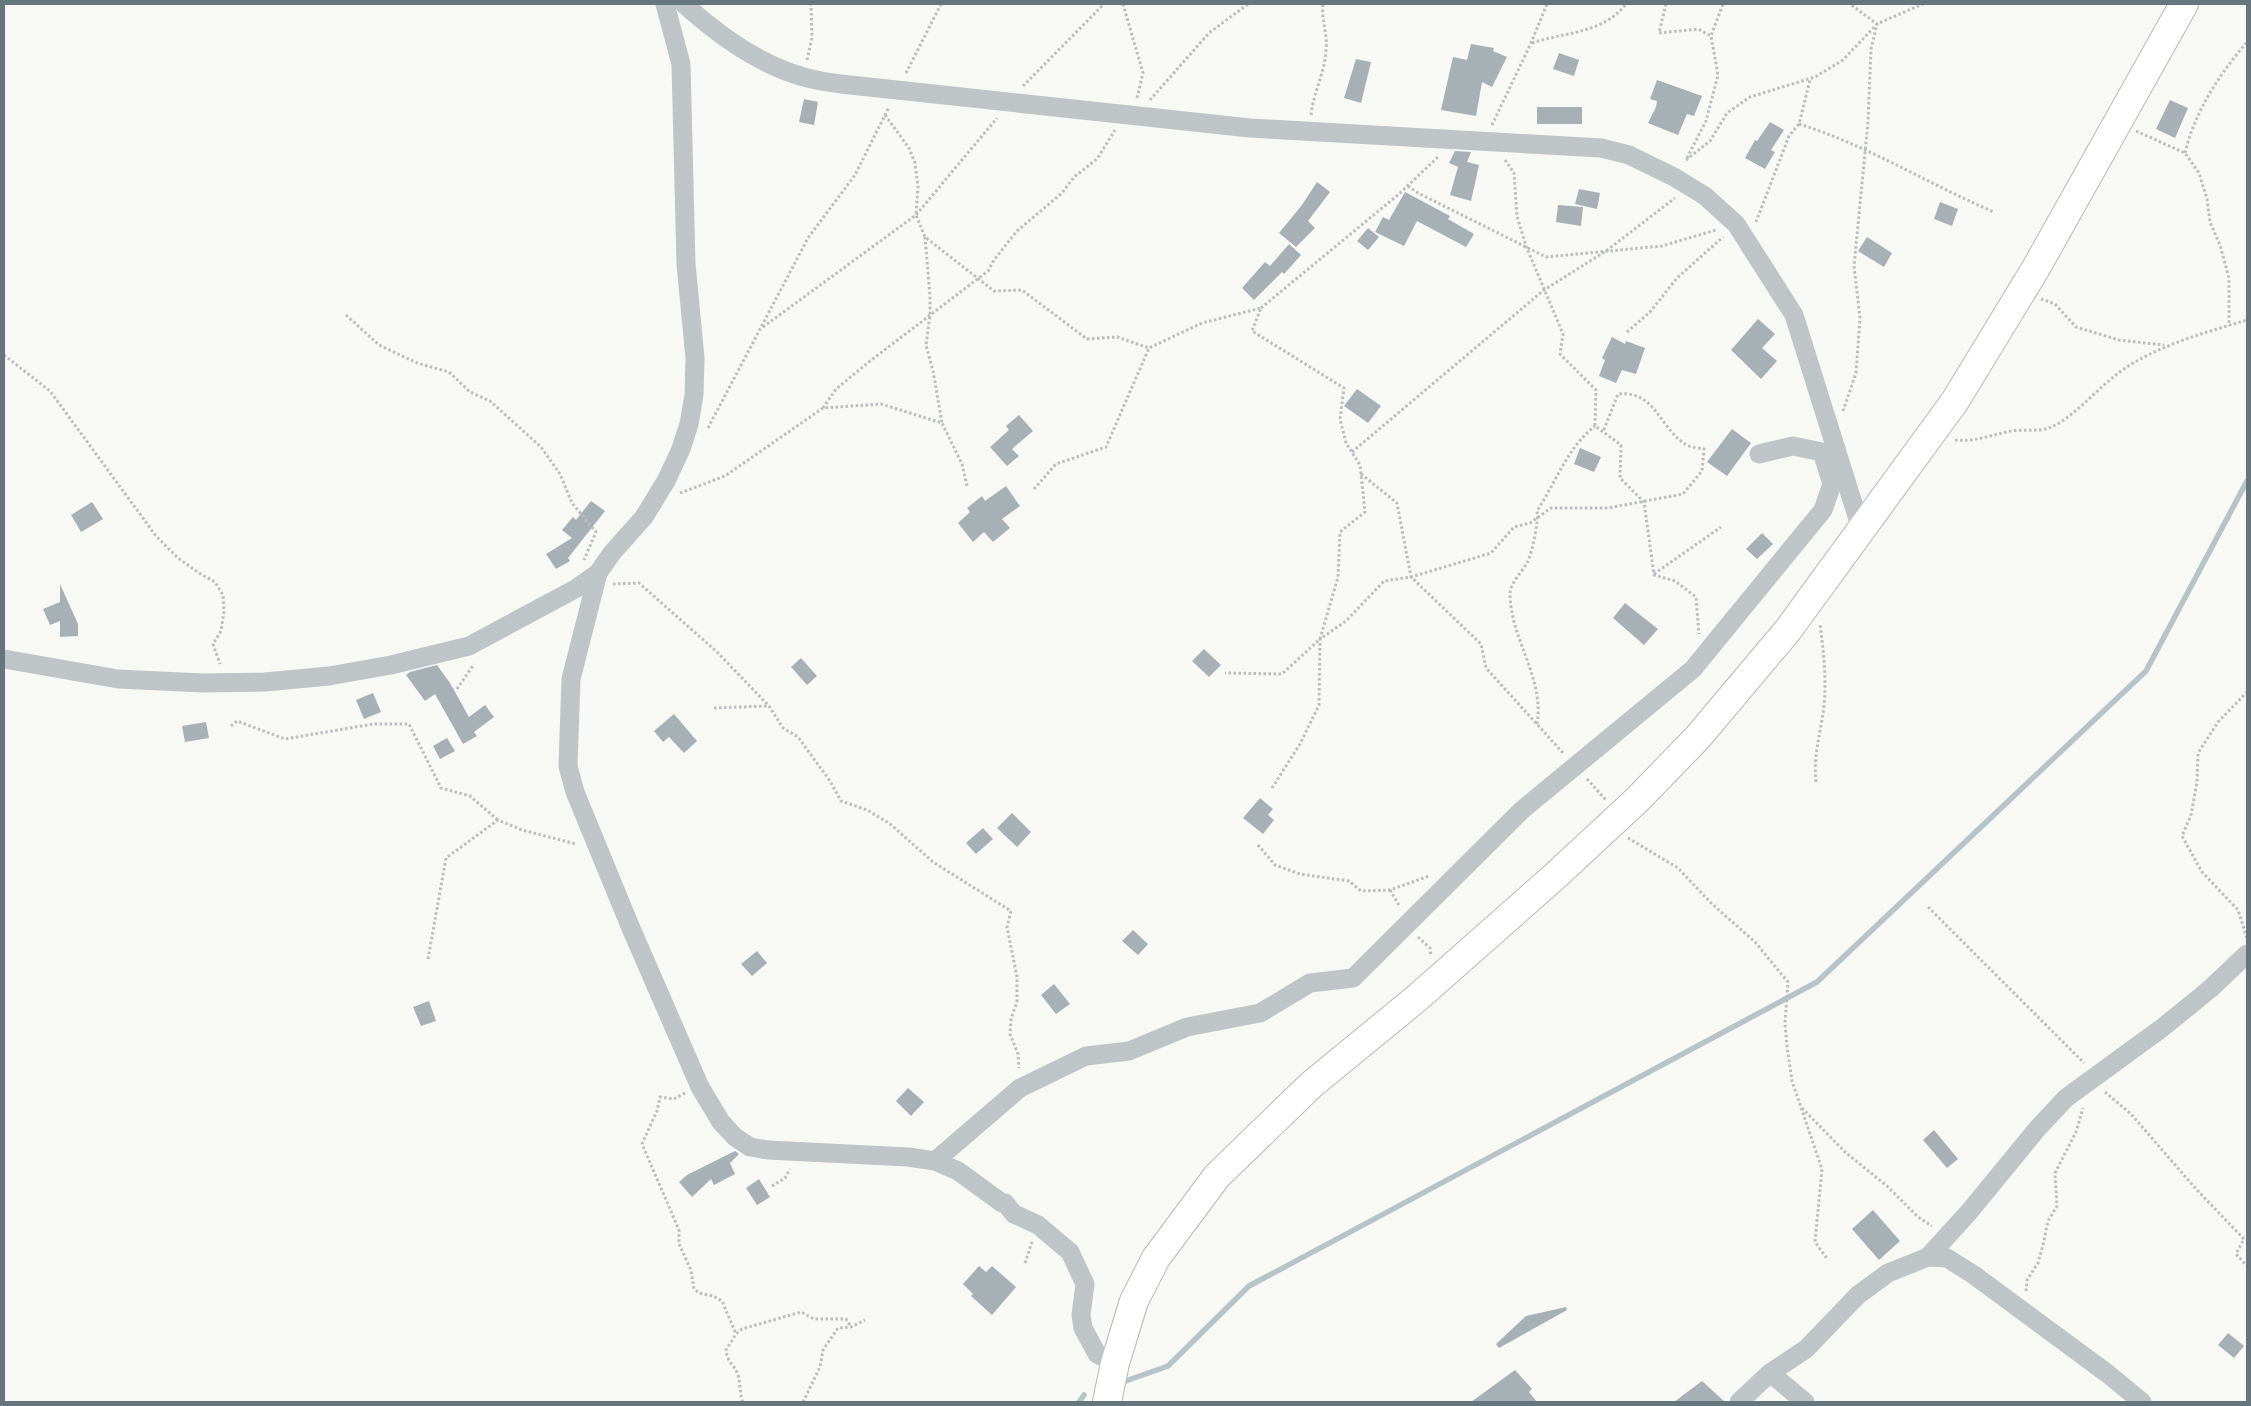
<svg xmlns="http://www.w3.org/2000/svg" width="2251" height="1406" font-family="Raleway,sans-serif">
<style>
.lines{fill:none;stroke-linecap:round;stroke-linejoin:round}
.stream{stroke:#b7c4c7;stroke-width:5.5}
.building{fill:#a7b0b5}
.primary-casing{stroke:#b3b9bc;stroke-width:30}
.path{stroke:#babdbf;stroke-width:3;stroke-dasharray:2.5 2.5;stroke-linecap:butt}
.minor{stroke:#bfc4c7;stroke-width:19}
.primary{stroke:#fff;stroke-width:28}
</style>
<rect width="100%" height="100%" fill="#f8f8f5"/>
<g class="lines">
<g class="stream">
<path d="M1120,1383L1168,1366L1249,1286L1817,982L2146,671L2247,481"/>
<path d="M1079,1402L1084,1395"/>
</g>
</g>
<g class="building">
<path d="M1471,44L1494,48L1493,51L1507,57L1492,87L1482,82L1476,116L1441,110L1453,57L1467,60Z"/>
<path d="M1559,53L1579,60L1574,76L1553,69Z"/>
<path d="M1356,59L1371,62L1361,103L1344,98Z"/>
<path d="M1657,80L1702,96L1694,116L1687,114L1678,135L1648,123L1656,107L1657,101L1650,99Z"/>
<path d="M804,99L818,102L814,125L799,122Z"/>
<path d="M2170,100L2188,108L2175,138L2156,129Z"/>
<rect x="1537" y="107" width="45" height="17"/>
<path d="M1770,122L1784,130L1771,150L1775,152L1765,169L1745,158L1755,140L1757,141Z"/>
<path d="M1455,151L1471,152L1467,162L1479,165L1471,201L1450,195L1458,167L1449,163Z"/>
<path d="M1317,182L1330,192L1308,221L1315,228L1296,247L1279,233L1302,205Z"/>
<path d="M1579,189L1600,193L1597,209L1575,204Z"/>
<path d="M1405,192L1450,216L1448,219L1474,234L1466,247L1417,221L1404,246L1375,232L1383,217L1389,220Z"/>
<path d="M1940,202L1958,209L1952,226L1934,219Z"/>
<path d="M1558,205L1583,207L1581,226L1556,222Z"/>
<path d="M1368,228L1379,237L1368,250L1357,241Z"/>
<path d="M1867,237L1892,253L1884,267L1858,251Z"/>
<path d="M1289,244L1301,255L1284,274L1282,272L1254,300L1242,288L1265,262L1270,266Z"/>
<path d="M1758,319L1775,334L1762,348L1777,361L1761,379L1731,350Z"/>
<path d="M1612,337L1625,344L1626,341L1645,348L1636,374L1622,370L1616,383L1599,376L1605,360L1602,358Z"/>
<path d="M1357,389L1381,406L1368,423L1344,406Z"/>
<path d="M1019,415L1033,431L1012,449L1019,456L1007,466L990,447L1009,430L1006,426Z"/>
<path d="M1732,429L1751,443L1727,476L1707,462Z"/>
<path d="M1580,448L1601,457L1594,472L1574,464Z"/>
<path d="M1006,486L1020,506L1002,519L1010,528L993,542L984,532L973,542L958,523L970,512L967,508L982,496L985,501Z"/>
<path d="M591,501L605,511L568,558L570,561L556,569L546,554L572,538L562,530L573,517L576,520Z"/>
<path d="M92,502L103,519L81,532L71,515Z"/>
<path d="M1762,533L1773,544L1757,559L1746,549Z"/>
<path d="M60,584L78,624V636L60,637V621L50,625L43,609L60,602Z"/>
<path d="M1625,603L1658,629L1644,645L1613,618Z"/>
<path d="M1204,649L1221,665L1209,677L1192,661Z"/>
<path d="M801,658L817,676L807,685L791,667Z"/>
<path d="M437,665L450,683L469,717L485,705L494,717L474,732L477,736L463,744L435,694L425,701L406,675L410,672Z"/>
<path d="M373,693L381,712L364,719L356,700Z"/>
<path d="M674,714L697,741L684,753L669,737L663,742L654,731Z"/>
<path d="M206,722L209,738L185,742L182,726Z"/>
<path d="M447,738L455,751L440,759L433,746Z"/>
<path d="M1260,798L1273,809L1268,815L1274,820L1263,834L1243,818Z"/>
<path d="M1012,813L1031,832L1017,847L997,828Z"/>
<path d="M983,828L993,839L976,854L966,843Z"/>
<path d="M1133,930L1148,944L1138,955L1122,941Z"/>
<path d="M757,951L767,963L752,976L741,964Z"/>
<path d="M1054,984L1070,1004L1056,1014L1041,995Z"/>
<path d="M429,1001L436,1021L421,1026L413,1007Z"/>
<path d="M908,1088L924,1102L911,1116L896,1101Z"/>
<path d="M1934,1130L1958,1159L1947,1168L1923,1140Z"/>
<path d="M735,1151L739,1154L730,1163L735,1174L714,1185L711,1179L692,1197L679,1182L687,1175Z"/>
<path d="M759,1179L770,1197L757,1205L746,1188Z"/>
<path d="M1873,1210L1900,1241L1879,1260L1852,1229Z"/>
<path d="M979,1266L986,1272L992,1266L1016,1287L992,1315L971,1296L973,1294L963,1284Z"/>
<path d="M1566,1307L1567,1310L1499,1348L1496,1344L1526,1316Z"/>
<path d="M2228,1333L2244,1346L2234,1358L2218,1345Z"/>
<path d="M1515,1370L1532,1389L1529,1392L1537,1402H1471Z"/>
<path d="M1702,1381L1725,1402H1674Z"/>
</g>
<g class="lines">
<defs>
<path id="primary" d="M1107,1402L1115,1363L1134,1301L1156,1258L1217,1176L1311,1085L1417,998L1554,877L1638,799L1698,737L1788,630L1955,401L2036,268L2184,4"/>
</defs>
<use href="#primary" class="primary-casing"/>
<g class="path">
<path d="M1123,4L1143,73L1137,98"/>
<path d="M1666,4L1659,33L1698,29L1711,36"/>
<path d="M1532,43C1564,32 1603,34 1626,4"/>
<path d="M807,60L812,38L811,4"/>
<path d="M906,73L941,4"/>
<path d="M1023,86L1104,4"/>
<path d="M1150,100L1209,33L1248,4"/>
<path d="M885,115L909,148L915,163L918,187L916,215L925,237L994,291L1022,290L1087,339L1117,337L1149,348"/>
<path d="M1311,115C1313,93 1325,73 1326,50C1328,34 1321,20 1323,4"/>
<path d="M1799,124C1867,145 1928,184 1994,212"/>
<path d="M1492,125L1531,43L1547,4"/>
<path d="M2136,131L2185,153L2199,173L2207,199L2210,222L2220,245L2229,278V326"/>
<path d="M2185,153C2195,111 2219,75 2247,42"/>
<path d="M1687,158L1706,121L1718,75L1711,36L1723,4"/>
<path d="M1505,160L1514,173L1517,216L1526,246L1563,334L1560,354L1596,390L1595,426L1621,445L1620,478L1644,502L1654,575L1675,581L1696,597L1699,634"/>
<path d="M1686,160L1710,141L1727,113L1750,97L1815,77L1843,60L1877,24L1923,4"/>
<path d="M1408,186L1418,193L1546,257L1662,246L1716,230"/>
<path d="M1756,222L1789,136L1799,124L1810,80"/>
<path d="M925,237L930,296V315L926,345L933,371L942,423"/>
<path d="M2041,299L2055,304L2076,327L2119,340L2164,345"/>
<path d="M1261,308L1399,194L1438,157"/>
<path d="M346,315L379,345L417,363L449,372L470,392L490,401L541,447L560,474L572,503L596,532L584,560"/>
<path d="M763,327L916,215L997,118"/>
<path d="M1627,332L1650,312L1677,278L1723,237"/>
<path d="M4,355L50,391L156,536L178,558L199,573L215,582L223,595L224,611L221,631L213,644L220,664"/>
<path d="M823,408L836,389L870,361L988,271L994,260L1017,231L1062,193L1074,177L1097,159L1115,130"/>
<path d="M1843,411L1856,373L1860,318L1854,266L1868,122L1871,49L1877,24L1850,4"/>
<path d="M708,428L808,238L855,175L889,107"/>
<path d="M1955,440C1975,442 1991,435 2011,431C2022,429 2038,432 2049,428C2075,418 2103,381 2130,365C2166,343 2207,332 2247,320"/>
<path d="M1352,452L1544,290L1606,251L1675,198"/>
<path d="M1361,474L1397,503L1411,577L1481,644L1486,668L1564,754"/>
<path d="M1034,489L1056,464L1106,447L1149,348L1202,323L1261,308L1252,331L1344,388L1340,419L1346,443L1360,465L1365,512L1340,532L1338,577L1320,639L1282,674L1225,673"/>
<path d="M680,493L725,476L823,408L881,404L942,423L962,464L967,486"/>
<path d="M1654,574L1721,527"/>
<path d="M613,584L639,583L717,652L769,706L783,728L798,737L830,781L841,801L867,810L889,823L933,862L1011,911L1007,927L1017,977V1002L1011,1019L1010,1034L1018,1054L1019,1068"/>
<path d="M457,689L474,664"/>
<path d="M714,708L768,706"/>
<path d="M1537,724C1545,678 1510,639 1510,593C1511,582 1522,572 1527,563C1532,554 1539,521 1537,511C1556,482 1567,448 1595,426"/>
<path d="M231,726L237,721L285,739L373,724H409L441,788L470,796L498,820"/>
<path d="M1587,779L1606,800"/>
<path d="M1816,782C1813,753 1821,734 1824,705C1827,678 1823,650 1820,623"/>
<path d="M1272,788L1300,744L1319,705L1320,639L1346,621L1384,581L1411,577L1491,553L1514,527L1530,523L1551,508H1608L1683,494L1702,471L1704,449C1698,448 1689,447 1685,444C1659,427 1655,390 1618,394L1603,432"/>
<path d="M1628,838L1678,868L1712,904L1755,942L1788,982L1785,1023L1787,1046L1792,1081L1822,1169L1815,1242L1828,1260"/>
<path d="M1258,845L1275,865L1300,874L1349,881L1361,891L1390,890L1429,876"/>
<path d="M1390,890L1400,907"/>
<path d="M1928,907L2084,1063"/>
<path d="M1418,937L1430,948L1431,956"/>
<path d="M2247,938L2238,910L2202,872L2182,836L2191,815L2197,782L2198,753L2218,722L2247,692"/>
<path d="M428,959L446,858L498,820L522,830L576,844"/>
<path d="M2105,1092L2131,1114L2196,1189L2244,1239L2236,1254L2247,1266"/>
<path d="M685,1093L674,1099L660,1097L657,1111L642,1144L679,1230V1244L691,1270L694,1289L699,1293L713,1296L722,1301L736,1334"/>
<path d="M1802,1108L1845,1152L1887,1186L1918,1217L1932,1226"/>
<path d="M772,1186L785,1178L790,1169"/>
<path d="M1025,1263L1032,1242"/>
<path d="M2026,1291L2027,1280L2038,1263L2043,1245L2048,1221L2057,1206L2055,1173L2076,1132L2083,1108"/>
<path d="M743,1402C739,1393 741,1384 738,1375C735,1365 727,1363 726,1350L736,1334L742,1329L801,1312L814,1319H846L851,1327"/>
<path d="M803,1402L820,1367L823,1350L838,1328L851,1327L865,1320"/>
</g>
<g class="minor">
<path d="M684,4C717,34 760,65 804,77C816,81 829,82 841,84L1250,128L1601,148L1629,155L1674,177L1705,196L1736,224L1794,315L1862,532"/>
<path d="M598,573L571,679L568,766L575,792L630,926L700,1087L721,1122L735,1137L750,1147L768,1150L908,1157L935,1161L958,1171L1002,1203H1005L1014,1214L1038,1225L1070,1252L1085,1284L1081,1315L1083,1328L1097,1354L1115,1363"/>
<path d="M4,659L118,679L203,683L265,682L329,676L391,665L469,646L577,588L598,573L612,553L644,517L666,481L681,449L689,424L694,395L695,358L686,264L681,64L665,4"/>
<path d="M935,1161L1020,1088L1086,1056L1129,1051L1187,1027L1260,1013L1310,983L1353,978L1522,810L1693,669L1823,510L1832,484L1822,452L1793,446L1759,454"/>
<path d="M1928,1257L1969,1212L2037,1129L2066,1098L2162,1028L2210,989L2247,954"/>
<path d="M1770,1373L1805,1402"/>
<path d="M1739,1402L1770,1373L1806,1349L1858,1295L1888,1273L1928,1257L1947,1258L1974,1275L2108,1374L2142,1402"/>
</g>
<use href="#primary" class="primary"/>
</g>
<rect width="2251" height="1406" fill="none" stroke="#65767f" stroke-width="10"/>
</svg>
